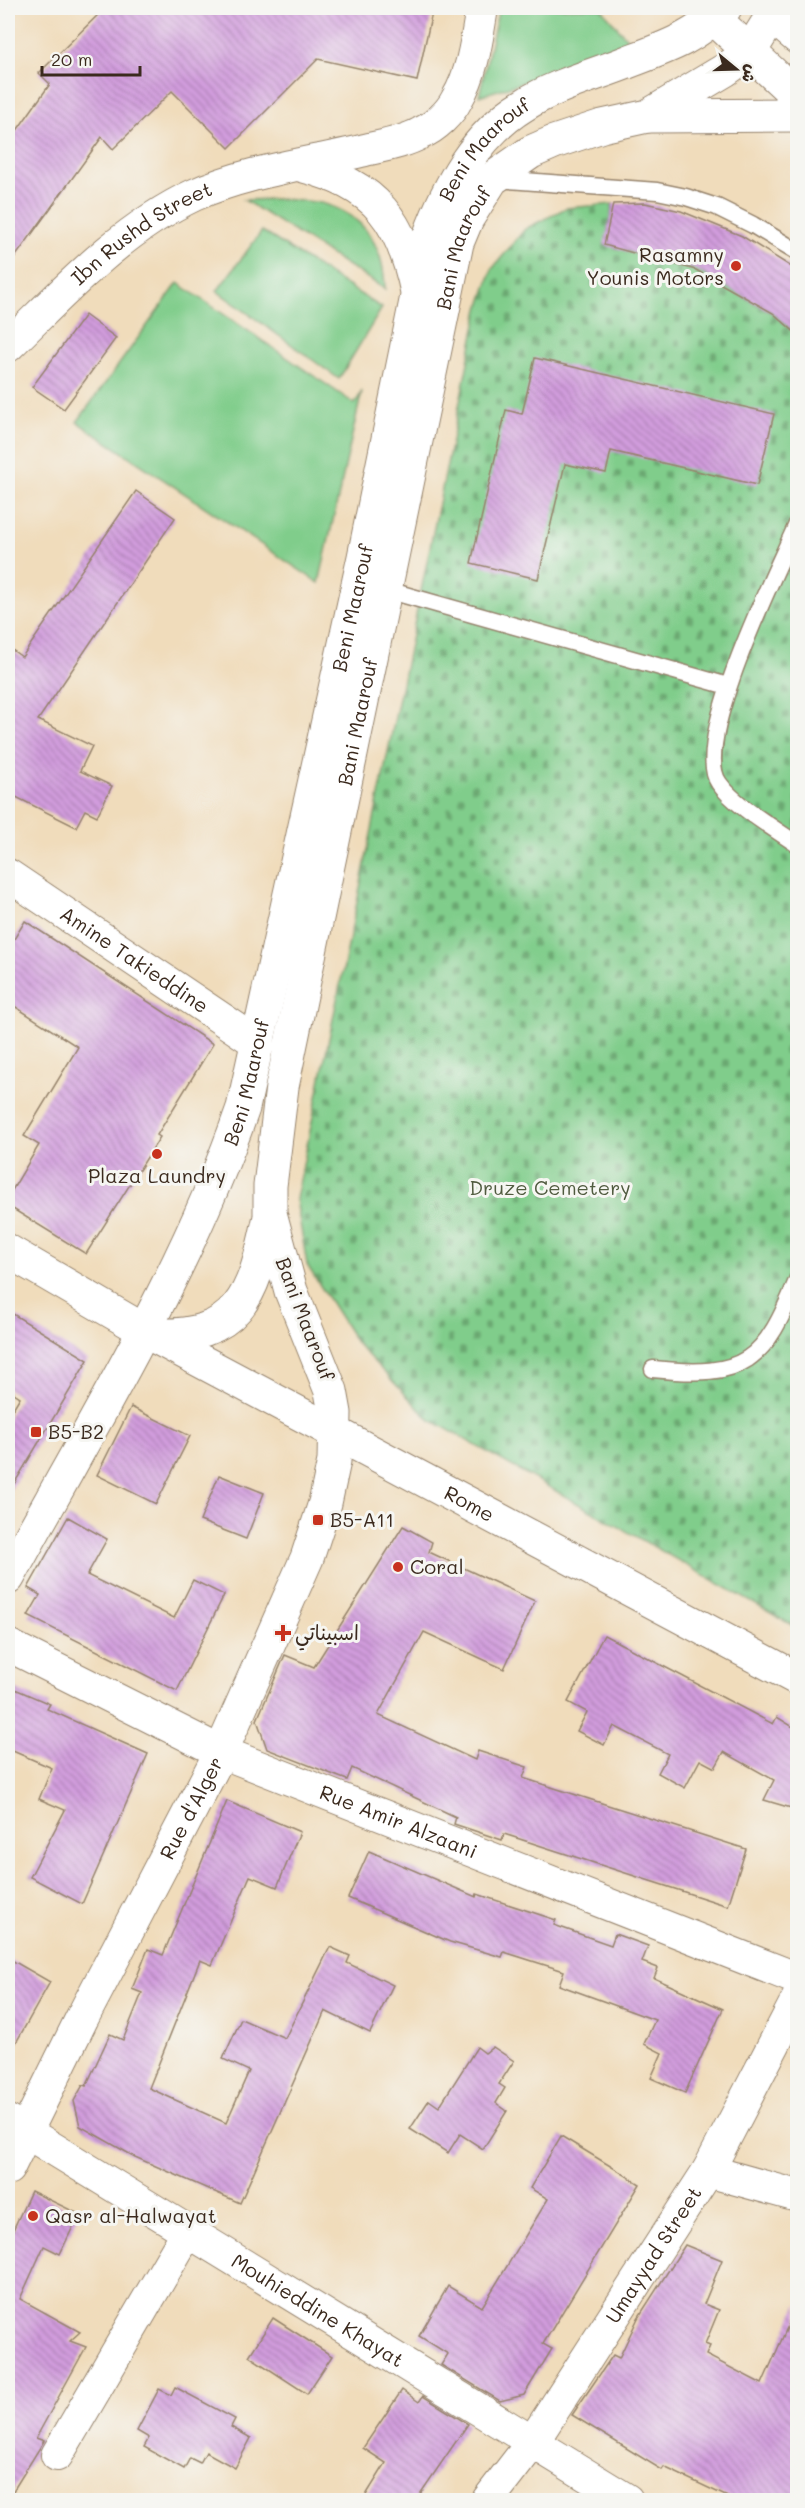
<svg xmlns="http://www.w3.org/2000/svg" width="805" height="2508" font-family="Mali,'Playpen Sans Arabic',sans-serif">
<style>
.green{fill:#80cd8b;stroke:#5e7c54;stroke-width:1.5}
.cemetery{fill:url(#cemetery-stones);stroke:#5e7c54;stroke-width:1.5}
.building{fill:url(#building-back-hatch)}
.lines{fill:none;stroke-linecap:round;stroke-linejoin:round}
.lane-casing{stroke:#96836c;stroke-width:19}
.street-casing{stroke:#96836c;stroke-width:34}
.secondary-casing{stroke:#96836c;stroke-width:35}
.lane{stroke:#fff;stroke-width:16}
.street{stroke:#fff;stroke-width:32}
.secondary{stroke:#fff;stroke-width:33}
.poi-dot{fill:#c8321e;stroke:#f6f6f2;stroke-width:2}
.labels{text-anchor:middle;stroke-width:6;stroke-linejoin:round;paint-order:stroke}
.street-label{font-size:20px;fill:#3b2a1e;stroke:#f6f6f2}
.poi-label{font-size:20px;fill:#3b2a1e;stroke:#f6f6f2;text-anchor:start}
.park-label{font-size:20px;fill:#505b3f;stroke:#f6f6f2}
</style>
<defs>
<pattern id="cemetery-stones" width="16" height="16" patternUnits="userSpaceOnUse" patternTransform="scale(1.5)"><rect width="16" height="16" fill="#80cd8b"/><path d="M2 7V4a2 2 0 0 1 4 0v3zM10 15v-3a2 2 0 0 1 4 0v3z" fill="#6aa771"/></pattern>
<pattern id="building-back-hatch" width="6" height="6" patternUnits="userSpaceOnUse" patternTransform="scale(1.5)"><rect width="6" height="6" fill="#d19cdd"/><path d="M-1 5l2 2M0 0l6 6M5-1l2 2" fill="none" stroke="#ab7fb3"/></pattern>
</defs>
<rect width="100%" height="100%" fill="#f6f6f2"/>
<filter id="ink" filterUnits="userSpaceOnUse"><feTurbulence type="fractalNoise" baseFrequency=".0167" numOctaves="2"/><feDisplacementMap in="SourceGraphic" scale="12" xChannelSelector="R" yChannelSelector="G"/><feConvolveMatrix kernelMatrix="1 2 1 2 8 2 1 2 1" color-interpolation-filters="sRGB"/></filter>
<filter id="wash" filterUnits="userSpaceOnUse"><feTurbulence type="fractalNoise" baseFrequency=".008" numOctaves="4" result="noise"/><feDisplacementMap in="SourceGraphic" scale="24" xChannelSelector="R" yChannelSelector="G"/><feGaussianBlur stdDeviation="1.35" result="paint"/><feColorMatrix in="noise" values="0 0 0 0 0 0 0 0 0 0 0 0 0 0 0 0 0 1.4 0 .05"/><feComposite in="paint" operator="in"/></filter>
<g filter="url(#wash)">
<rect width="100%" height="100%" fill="#f0dcbb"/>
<g class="green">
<path d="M499,8H601L635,48L479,96Z"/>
<path d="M280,199C293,200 308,200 321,203C365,214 384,247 385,289L244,200Z"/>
<path d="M262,231L382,308L339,379L217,291Z"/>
<path d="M178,283L355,404L362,391L319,583L77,422Z"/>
</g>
<path class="cemetery" d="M613,204L605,245L696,270L773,313L797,335V1628L429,1419L357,1344L307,1265L296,1199L479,309L492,269L525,229L566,208Z"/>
<g id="blocks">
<g class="building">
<path d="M105,8H433L417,81L318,59L229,148L172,91L113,149L102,137L8,267V143L50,84L39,73Z"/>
<path d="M645,203L681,211L742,236L798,271V335L773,313L696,270L604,245L613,204Z"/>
<path d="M85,315L116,338L64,409L32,387Z"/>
<path d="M535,358L774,414L757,485L611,451L606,473L565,464L538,579L471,563L506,410L522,414Z"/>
<path d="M136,491L175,518L38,720L92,746L80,771L112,786L97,816L85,810L76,827L8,793V647L22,657Z"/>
<path d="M25,921L213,1044L157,1135L160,1137L86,1254L8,1206V1197L39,1145L24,1136L78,1047L8,1002V949Z"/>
<path d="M8,1311L88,1360L8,1494V1417L20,1397L8,1389Z"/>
<path d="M131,1407L190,1436L156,1504L97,1475Z"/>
<path d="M219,1475L264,1493L246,1539L200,1521Z"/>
<path d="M68,1517L107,1539L87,1575L174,1618L193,1580L224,1595L177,1691L28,1616L40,1595L28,1588Z"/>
<path d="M403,1526L432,1542L429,1552L535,1601L504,1669L424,1632L378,1715L475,1760L478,1751L527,1767L523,1778L746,1849L728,1906L504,1834L502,1840L454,1824L456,1817L352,1768L347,1780L267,1749L257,1720L285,1655L314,1667Z"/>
<path d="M604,1635L773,1724L777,1717L798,1730V1810L764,1800L774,1780L724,1752L715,1768L700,1760L685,1788L658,1773L668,1754L614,1726L604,1745L577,1731L587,1712L568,1702Z"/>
<path d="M8,1686L50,1704L47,1709L148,1754L82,1904L30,1877L65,1810L39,1799L52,1768L8,1749Z"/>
<path d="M227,1801L300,1832L277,1887L250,1876L212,1965L200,1960L149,2088L226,2123L249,2071L223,2059L241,2019L285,2038L330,1947L350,1956L347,1963L393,1985L370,2033L325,2011L240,2203L135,2157L80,2126L74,2101L83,2085L86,2086L110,2034L123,2040L142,1993L132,1989L148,1949L163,1955Z"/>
<path d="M369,1851L476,1897L477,1894L556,1920L554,1925L611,1945L615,1934L648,1946L642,1962L658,1968L654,1978L723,2009L685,2093L651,2078L662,2053L644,2044L655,2020L559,1985L564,1971L504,1952L502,1957L450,1942L348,1898Z"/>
<path d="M8,1958L50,1982L8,2057Z"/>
<path d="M477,2047L485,2053L493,2047L514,2061L499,2084L505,2088L496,2103L507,2111L483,2149L460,2134L448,2153L410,2129L429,2100L439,2107Z"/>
<path d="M561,2136L640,2184L543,2344L552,2349L524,2395L500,2401L441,2365L448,2354L419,2336L448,2286L482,2307L548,2199L530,2188Z"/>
<path d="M31,2191L79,2214L60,2254L44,2246L20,2299L80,2332L70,2341L86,2347L36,2438L44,2441L8,2499V2241Z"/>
<path d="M685,2245L722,2260L704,2304L719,2310L705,2344L710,2346L706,2355L762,2384L798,2303V2500H734L664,2467L662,2470L572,2415L613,2355L619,2358L638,2318Z"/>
<path d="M273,2318L332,2356L307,2394L249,2356Z"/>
<path d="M175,2387L235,2419L231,2427L251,2438L235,2468L206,2452L200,2463L190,2458L184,2469L144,2447L149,2438L137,2431L159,2389L171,2395Z"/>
<path d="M402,2390L419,2402L423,2396L468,2424L416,2500H363L386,2463L363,2448Z"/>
</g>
</g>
</g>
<g filter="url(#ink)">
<use href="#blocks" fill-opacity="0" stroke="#96836c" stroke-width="1.5"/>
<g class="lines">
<defs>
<g id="lane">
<path d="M496,179L657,191L686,197L717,207L753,225L798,252"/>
<path d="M798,522C778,568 690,743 719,783C735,806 774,828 798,845"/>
<path d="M387,590L728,686"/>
<path d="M653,1369C746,1379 764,1362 798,1278"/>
</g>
<g id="street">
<path d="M302,166C377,185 402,221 417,294"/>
<path id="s1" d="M8,346C65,291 120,230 194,195C245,172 306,164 361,151C381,146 403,143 421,133C435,127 450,113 457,99C473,72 477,38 482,8"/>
<path id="s2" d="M8,875L259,1044"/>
<path id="s3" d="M8,1645L221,1752L798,1979"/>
<path id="s4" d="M8,2121L627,2500"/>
<path d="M708,2171L798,2196"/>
<path d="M57,2455L188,2231"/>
<path id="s5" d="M488,2500L532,2443L708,2171L798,1998"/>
</g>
<g id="secondary">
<path d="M703,8L798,97"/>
<path d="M772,16L798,38"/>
<path d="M650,116L798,115"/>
<path id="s6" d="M8,1251L152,1335L798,1679"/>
<path d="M152,1335C239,1339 253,1296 269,1221"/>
<path id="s7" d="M8,1578C91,1425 186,1273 243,1108L364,557L429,237C448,186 476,134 524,105C555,85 596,75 630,61C670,46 694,38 725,8"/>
<path id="s8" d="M8,2168L82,2018L221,1752L307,1558L325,1503L334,1461L335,1413L331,1391L291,1291L270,1213V1186L282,1087L457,243L467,219L492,179L531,152L554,142L602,126L648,116L725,70L749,53L777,8"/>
</g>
</defs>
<use href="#lane" class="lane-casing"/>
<use href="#street" class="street-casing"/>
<use href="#secondary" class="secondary-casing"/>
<use href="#lane" class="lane"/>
<use href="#street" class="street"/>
<use href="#secondary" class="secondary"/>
</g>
</g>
<g class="poi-dot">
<circle cx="736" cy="266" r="6"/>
<circle cx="157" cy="1154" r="6"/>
<rect x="30" y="1426" width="12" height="12" rx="3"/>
<rect x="312" y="1514" width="12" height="12" rx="3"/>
<circle cx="398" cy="1567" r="6"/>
<path d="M280 1624h6v6h6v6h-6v6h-6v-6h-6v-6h6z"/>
<circle cx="33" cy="2216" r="6"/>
</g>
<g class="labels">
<g class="street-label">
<text dy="7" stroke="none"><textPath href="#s7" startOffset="1522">Beni Maarouf</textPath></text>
<text dy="7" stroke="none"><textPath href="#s1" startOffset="176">Ibn Rushd Street</textPath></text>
<text dy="7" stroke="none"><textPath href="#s8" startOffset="2025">Bani Maarouf</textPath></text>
<text dy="7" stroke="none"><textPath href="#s7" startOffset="1038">Beni Maarouf</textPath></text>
<text dy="7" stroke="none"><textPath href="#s8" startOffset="1539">Bani Maarouf</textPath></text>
<text dy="7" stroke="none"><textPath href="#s2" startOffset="152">Amine Takieddine</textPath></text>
<text dy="7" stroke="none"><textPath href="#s7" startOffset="552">Beni Maarouf</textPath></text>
<text transform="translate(305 1319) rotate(69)" y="7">Bani Maarouf</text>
<text dy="7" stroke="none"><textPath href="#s6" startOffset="526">Rome</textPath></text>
<text dy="7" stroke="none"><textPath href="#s8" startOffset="404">Rue d'Alger</textPath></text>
<text dy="7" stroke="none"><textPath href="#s3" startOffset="429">Rue Amir Alzaani</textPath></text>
<text dy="7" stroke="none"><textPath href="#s5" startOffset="296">Umayyad Street</textPath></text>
<text dy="7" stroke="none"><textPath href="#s4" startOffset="363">Mouhieddine Khayat</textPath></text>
</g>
<g class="poi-label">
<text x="724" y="262" text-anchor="end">Rasamny<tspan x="724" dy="23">Younis Motors</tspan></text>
<text x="157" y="1183" text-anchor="middle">Plaza Laundry</text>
<text x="48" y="1439">B5-B2</text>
<text x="330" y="1527">B5-A11</text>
<text x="410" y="1574">Coral</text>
<text x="295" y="1640">اسبيناتي</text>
<text x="45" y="2223">Qasr al-Halwayat</text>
</g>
<g class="park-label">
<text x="550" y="1195">Druze Cemetery</text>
</g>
</g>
<rect width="805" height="2508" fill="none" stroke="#f6f6f2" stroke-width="30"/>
<g transform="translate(736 69) rotate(109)" stroke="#f6f6f2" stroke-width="4.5" paint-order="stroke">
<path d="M0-4.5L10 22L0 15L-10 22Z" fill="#3b2a1e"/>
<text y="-9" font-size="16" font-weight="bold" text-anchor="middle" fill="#3b2a1e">ش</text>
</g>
<path d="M42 66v9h98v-9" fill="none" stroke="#3b2a1e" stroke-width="3"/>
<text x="51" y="66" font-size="18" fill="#3b2a1e" stroke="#f6f6f2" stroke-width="4.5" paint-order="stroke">20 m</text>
</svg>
